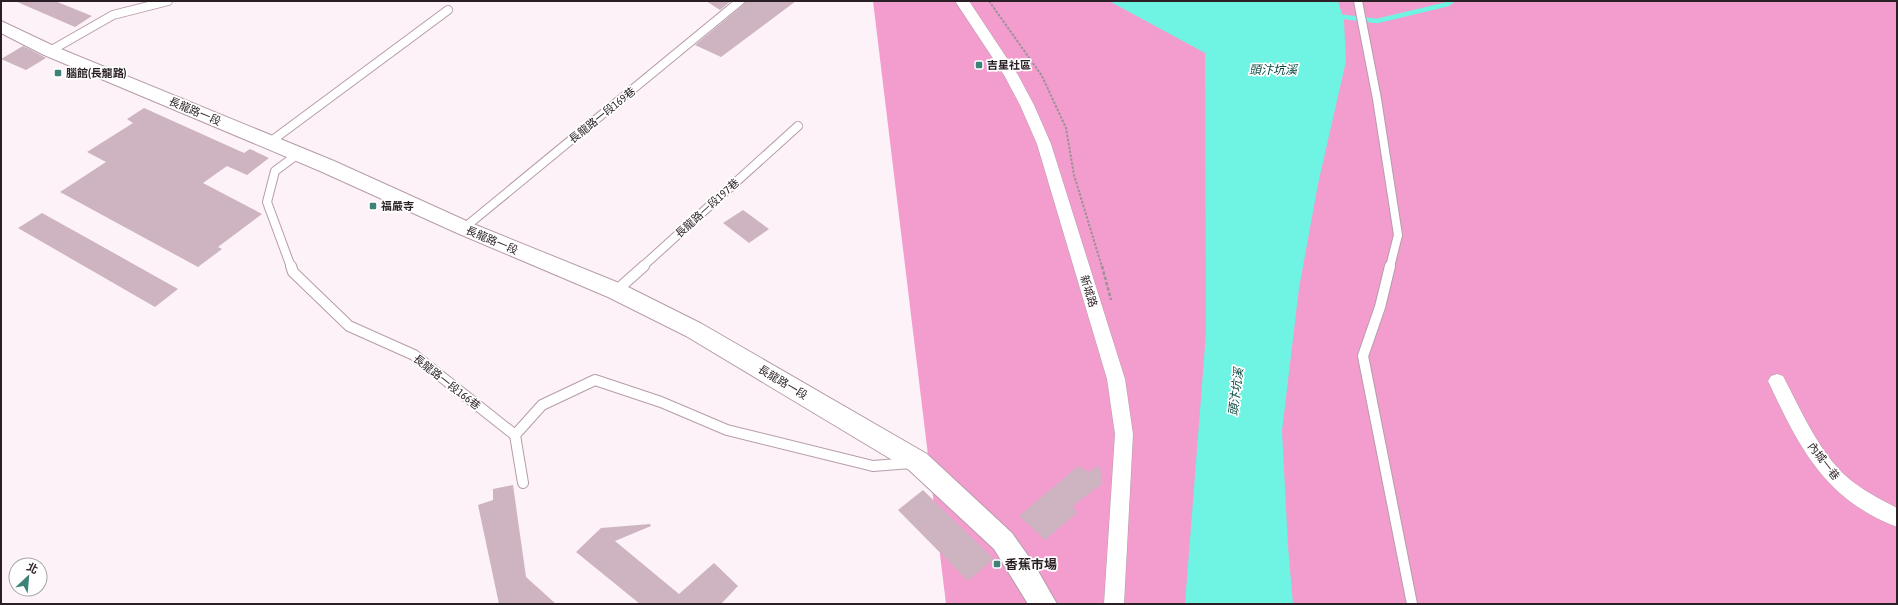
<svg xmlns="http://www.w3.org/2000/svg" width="1898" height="605" font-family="'Asap Condensed','Noto Sans TC',sans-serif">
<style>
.forest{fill:#f39dcf}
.water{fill:#6ff3e3}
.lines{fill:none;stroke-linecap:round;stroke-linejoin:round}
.stream{stroke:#6ff3e3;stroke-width:4.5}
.building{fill:#ceb3c1}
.service-far1-casing{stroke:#b69caa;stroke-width:10}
.service-casing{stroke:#b69caa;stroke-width:12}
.minor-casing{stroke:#b69caa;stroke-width:1}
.secondary-casing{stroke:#b69caa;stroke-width:2}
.path-far1{stroke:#9c9197;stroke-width:2;stroke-dasharray:2.5 1.5;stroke-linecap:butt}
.path{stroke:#9c9197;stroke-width:2.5;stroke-dasharray:3.5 2;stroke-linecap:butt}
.service-far1{stroke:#fff;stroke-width:8}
.service{stroke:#fff;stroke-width:10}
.minor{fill:#fff;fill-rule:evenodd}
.secondary{fill:#fff;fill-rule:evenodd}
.poi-dot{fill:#3c8279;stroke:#fff;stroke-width:1.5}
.labels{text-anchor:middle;stroke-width:3.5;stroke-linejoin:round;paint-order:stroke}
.poi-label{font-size:11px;font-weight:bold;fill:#291f24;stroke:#fff;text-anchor:start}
.street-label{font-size:11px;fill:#291f24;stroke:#fff}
.water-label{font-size:12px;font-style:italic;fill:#084740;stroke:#fff}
.near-poi-label{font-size:13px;font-weight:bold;fill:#291f24;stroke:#fff;text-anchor:start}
</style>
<rect width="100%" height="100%" fill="#fdf2f8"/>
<path class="forest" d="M873,1H1897V604H946Z"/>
<path class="water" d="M1109,1H1338L1344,21L1346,61L1318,184L1299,288L1282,431L1288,546L1293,604H1185L1206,333L1205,53Z"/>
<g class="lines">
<path class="stream" d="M1336,16L1377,21L1448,4L1452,1"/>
</g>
<g class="building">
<path d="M15,1H55L92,16L75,27Z"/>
<path d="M706,1H731L720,10Z"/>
<path d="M745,1H796L721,57L695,45L743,5Z"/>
<path d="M23,46L31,50L46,58L26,70L1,59Z"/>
<path d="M144,108L244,153L250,149L269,158L247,175L227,166L203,183L262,214L218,247L222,249L198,267L60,192L106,162L87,152L133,123L127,119Z"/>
<path d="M743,210L769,229L749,243L723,223Z"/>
<path d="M42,213L96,243L178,289L155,307L18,228Z"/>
<path d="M1100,465L1102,484L1073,506L1077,513L1045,540L1019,516L1078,466L1088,472Z"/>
<path d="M513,485L526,577L556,604H499L478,505L493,500V489Z"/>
<path d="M923,490L994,559L968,581L898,510Z"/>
<path d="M650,524L651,526L615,541L679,594L714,563L738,586L721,604H640L576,552L601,528Z"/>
</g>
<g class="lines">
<defs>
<g id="service-far1">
<path d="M1358,1L1377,99L1398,235L1390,267"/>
<path d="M50,51L113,15L168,1"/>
<path d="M270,142L448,10"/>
<path d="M464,228L740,1"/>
<path d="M291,267L267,202L275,171L298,154"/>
<path d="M642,267L798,126"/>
</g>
<g id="service">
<path d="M291,266L293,272L349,326L414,355L515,435"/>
<path d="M1390,266L1380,307L1363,356L1412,604"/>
<path d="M616,291L644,266"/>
<path d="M523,483L515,435L542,405L595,380L661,402L727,430L873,466L911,463"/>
</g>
<g id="minor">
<path d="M955,1H969L1018,75L1034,105L1051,144L1125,379L1133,434L1124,604H1104L1115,434L1107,379L1037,144L1020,105L1004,75Z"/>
<path d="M1777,374L1783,376C1801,410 1818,451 1847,477C1862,490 1880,499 1897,508V527C1824,499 1799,447 1768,381L1771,376Z"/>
</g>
<path id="secondary" d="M1,21L56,47L334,161L471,223L624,285L702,324L927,454L1012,533L1034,564L1057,604H1028L994,549L909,470L686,336L608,297L457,233L320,171L44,55L1,33Z"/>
</defs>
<use href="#service-far1" class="service-far1-casing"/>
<use href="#service" class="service-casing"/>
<use href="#minor" class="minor-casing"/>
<use href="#secondary" class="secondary-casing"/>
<path class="path-far1" d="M989,1L1042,76L1066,128L1074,175L1102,267"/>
<path class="path" d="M1102,266L1111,300"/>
<use href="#service-far1" class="service-far1"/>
<use href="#service" class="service"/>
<use href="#minor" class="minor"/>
<use href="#secondary" class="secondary"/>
</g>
<g class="poi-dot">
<rect x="975" y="61" width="8" height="8" rx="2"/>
<rect x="54" y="69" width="8" height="8" rx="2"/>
<rect x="369" y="202" width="8" height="8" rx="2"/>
<rect x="993" y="560" width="8" height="8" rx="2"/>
</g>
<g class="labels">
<g class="poi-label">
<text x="987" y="69">吉星社區</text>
<text x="66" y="77">腦館(長龍路)</text>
<text x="381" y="210">福嚴寺</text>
</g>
<g class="street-label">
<text transform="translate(195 111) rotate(23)" y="4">長龍路一段</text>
<text transform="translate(602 115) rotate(-39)" y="4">長龍路一段169巷</text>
<text transform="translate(707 208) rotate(-42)" y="4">長龍路一段197巷</text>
<text transform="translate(492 240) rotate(23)" y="4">長龍路一段</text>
<text transform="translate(1089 291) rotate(73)" y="4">新城路</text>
<text transform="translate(447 382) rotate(38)" y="4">長龍路一段166巷</text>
<text transform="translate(783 382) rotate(31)" y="4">長龍路一段</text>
<text transform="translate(1824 461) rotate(52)" y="4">內城一巷</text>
</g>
<g class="water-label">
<text x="1273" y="74">頭汴坑溪</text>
<text transform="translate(1236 392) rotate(-83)" y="4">頭汴坑溪</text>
</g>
<g class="near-poi-label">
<text x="1005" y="569">香蕉市場</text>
</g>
</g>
<rect width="1898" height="605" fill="none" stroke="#291f24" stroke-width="4"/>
<g transform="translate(28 577) rotate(26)"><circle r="19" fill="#ffffff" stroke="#a9a5a7"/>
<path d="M0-3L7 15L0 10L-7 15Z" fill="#3c8279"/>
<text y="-6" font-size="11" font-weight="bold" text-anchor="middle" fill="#291f24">北</text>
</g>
</svg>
